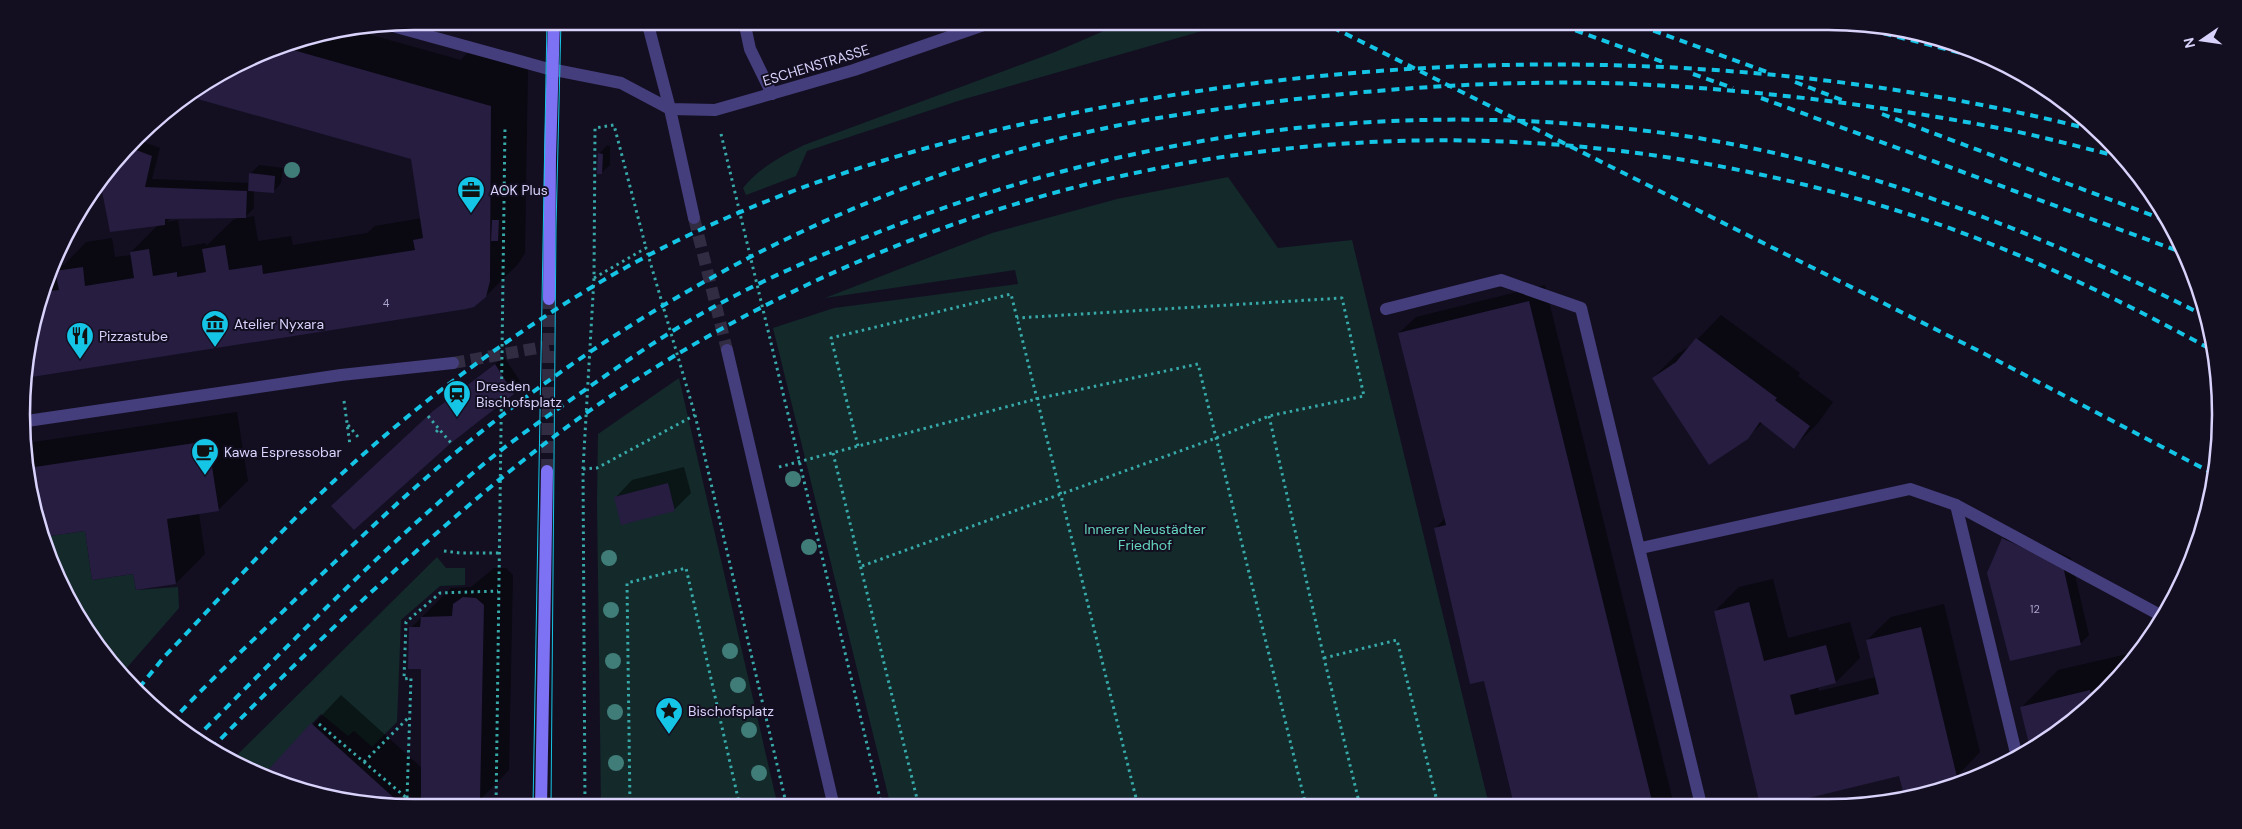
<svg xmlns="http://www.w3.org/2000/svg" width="2242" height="829" font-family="'DM Sans',sans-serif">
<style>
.green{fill:#13292a}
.shadow{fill:#0007;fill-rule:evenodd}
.building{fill:#261d40}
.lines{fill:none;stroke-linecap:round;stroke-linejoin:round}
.minor-tunnel{stroke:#312c42;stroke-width:12;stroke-dasharray:12 6;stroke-linecap:butt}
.secondary-tunnel{stroke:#312c42;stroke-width:12;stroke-dasharray:12 6;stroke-linecap:butt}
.path{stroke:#38a9a9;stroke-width:3;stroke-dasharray:2.5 4;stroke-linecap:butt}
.service{stroke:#443e7c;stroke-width:12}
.minor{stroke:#443e7c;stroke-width:12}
.secondary{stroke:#7c72f3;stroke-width:12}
.tram{stroke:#14c5e6;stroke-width:1}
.rail{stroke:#14c5e6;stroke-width:4;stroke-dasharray:8 6;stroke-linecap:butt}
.tree{fill:#407c78}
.labels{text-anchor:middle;stroke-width:4;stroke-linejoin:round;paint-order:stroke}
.number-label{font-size:11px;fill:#aca5cc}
.street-label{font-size:14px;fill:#d9d2fb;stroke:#130f21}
.poi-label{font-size:14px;fill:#d9d2fb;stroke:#130f21;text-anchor:start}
.park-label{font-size:14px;fill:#65d5bf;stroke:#130f21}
.rim{fill:none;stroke:#d9d2fb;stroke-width:2.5}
</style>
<rect width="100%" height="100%" fill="#130f21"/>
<g class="green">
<path d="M1127,21H1215L1223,25L961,100L807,151L796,176L746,195L743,188C760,167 780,157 804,145L1055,52Z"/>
<path d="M1228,177L1278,248L1352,240L1489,805L891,807L773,328L834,308L1018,284L1015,270L825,298L992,233L1117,199Z"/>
<path d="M679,378L778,807H601L597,501L598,434Z"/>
<path d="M85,531L92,580L133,574L136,590L178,587L179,608L124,671L87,633L51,565L43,537Z"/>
<path d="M437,557L446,568H465V585L440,586L401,620L397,722L372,747L354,731L348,736L321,714L263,776L231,761Z"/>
</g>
<g class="shadow">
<path d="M357,31L461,60L468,52L528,69L525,253L518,264L480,302L25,376V363L42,288L52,266L64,265L86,242L112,238L115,257L131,255V252L158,225L105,180L138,140L160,148L152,179L250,183V174L259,165L283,168L281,183L273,192L254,190V208L244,218L254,216L258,241L291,236L293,245L367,233L375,226L422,218L412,158L189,95L218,74L288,42ZM242,216L233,220L206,246V243L182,247L178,220L167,222L171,218Z"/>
<path d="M607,145L610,146V165L601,173L599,154Z"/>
<path d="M1545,285L1674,805H1515L1484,679L1435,529L1445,518L1399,333L1416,317Z"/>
<path d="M1721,315L1800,373L1798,376L1833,402L1818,423L1794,447L1763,422L1747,438L1653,378L1677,354L1692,345Z"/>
<path d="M504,357L522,384L513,393L450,442L341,497L443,403Z"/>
<path d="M237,412L248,481L218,510L199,513L205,554L176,583L134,572L86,529L42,536L29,491L27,443Z"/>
<path d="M684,467L691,493L674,510L616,497L632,480Z"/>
<path d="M2012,531L2071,558L2089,635L2081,643L2011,660L2003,539Z"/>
<path d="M494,568H506L513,575L509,770L480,800L458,799L469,808H414L312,794L289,785L271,769L341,695L422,768V668L411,628L451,588L471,587Z"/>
<path d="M1773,579L1788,638L1850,622L1860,658L1836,682L1818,687L1819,691L1876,677L1867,640L1891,617L1944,604L1980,752L1957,776L1900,775L1775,805L1715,611L1739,587Z"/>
<path d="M2127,654L2129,662L2087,710L2031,747L2022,707L2058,670Z"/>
</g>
<g class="building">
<path d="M279,46L491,106L490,281L486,297L474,307L466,309L25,378V363L41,292L59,290L55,271L83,267L85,286L134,278L130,252L149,249L153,276L177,272V277L206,272L202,249L225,245L229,270L262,265L263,274L415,250L413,240L423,238L411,159L187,96L218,74Z"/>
<path d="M131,148L152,156L145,187L247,191L246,218L165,219V225L110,232L102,191L103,182Z"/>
<path d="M598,153L603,154L602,174H597Z"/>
<path d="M249,173L275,176L274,193L248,191Z"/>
<path d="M492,220H499L498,241H491Z"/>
<path d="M1529,301L1653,805H1514L1484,681L1470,684L1434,528L1446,525L1398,333Z"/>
<path d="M1696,338L1777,398L1775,400L1810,426L1794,449L1760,422L1748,439L1709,465L1652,378L1676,362Z"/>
<path d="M495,364L514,394L451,443L354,530L331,506L433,411Z"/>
<path d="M208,441L219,511L167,519L176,584L136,590L133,574L92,580L85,531L43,537L29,491L28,468Z"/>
<path d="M668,483L675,511L621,525L614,497Z"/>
<path d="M2002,538L2063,566L2081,645L2010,661L1987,573Z"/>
<path d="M463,597L476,598L484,605L480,801L447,800L440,808L413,807L421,798V669H408L409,627H420L421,617L452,616L453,604Z"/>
<path d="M1749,602L1764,661L1826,645L1836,683L1790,695L1795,715L1879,694L1866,640L1921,627L1957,777L1903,791L1899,776L1780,805H1760L1714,611Z"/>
<path d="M2090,690L2093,703L2087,710L2030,748L2020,707Z"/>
<path d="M311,723L403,806L312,794L286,784L269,769Z"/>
</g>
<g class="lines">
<g class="minor-tunnel">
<path d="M694,218L727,350"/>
<path d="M453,363L549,346"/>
</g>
<path class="secondary-tunnel" d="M547,471L549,299"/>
<g class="path">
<path d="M721,134L882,807"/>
<path d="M594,278L646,248L695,415L787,807"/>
<path d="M344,401L350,445"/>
<path d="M428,416L439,429"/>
<path d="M1269,416L1324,658L1360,806"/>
<path d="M348,425L358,437"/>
<path d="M436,432L439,429L451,443"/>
<path d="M858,446L831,338L1011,294L1138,806"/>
<path d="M833,453L919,807"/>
<path d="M779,467L1036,399L1198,364L1306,806"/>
<path d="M583,469L597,468L695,415"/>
<path d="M444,551L460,553H499"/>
<path d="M862,566L1216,438L1269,416L1364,396L1342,298L1017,318"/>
<path d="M1324,658L1397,640L1438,805"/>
<path d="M319,724L415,805"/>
<path d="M364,762L409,717"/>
<path d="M407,798L411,678L404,679L406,622L440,593L498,591"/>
<path d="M585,807L583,469L594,278L595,128L614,125L646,248"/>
<path d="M630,807L627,583L686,568L740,807"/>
<path d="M496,808L505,126"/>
</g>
<g class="service">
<path d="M744,21L750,49L772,94"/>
<path d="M1386,309L1501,280L1581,308L1701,805"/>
<path d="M1956,505L2017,757"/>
<path d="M1641,548L1910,489L1956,505L2162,616"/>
</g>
<g class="minor">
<path d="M647,21L670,109L694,218"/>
<path d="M389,25L545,68L621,83L670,109L715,110L854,70L995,21"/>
<path d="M727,350L834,807"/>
<path d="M27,421L341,375L453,363"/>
</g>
<g class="secondary">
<path d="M549,299L550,157L554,21"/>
<path d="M541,807L547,471"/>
</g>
<g class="tram">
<path d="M533,807L547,21"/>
<path d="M551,807L556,227L561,21"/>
</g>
<g class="rail">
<path d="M1320,21L1979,351L2214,474"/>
<path d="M1549,21L1663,62"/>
<path d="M1627,21L1767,72"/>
<path d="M1843,23L2005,64"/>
<path d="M1693,74L1733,88"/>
<path d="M1795,82L1842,100"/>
<path d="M1761,98L2184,253"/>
<path d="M1882,114L2170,222"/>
<path d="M139,688L164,657C221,598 274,536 334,481C414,406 503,340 597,284C728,206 875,157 1023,124C1371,45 1751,42 2097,131"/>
<path d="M171,722C213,677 258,636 302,593C352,546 401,498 454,454C547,376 652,307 760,252C869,197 987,153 1106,128C1155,117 1206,111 1256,104C1379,88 1509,79 1634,84C1759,90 1886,106 2009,130C2048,138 2087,149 2125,158"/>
<path d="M195,739C287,647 379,551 479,468C511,441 545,418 579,394C618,367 659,338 701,314C759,281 822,254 884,230C1134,132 1389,99 1656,132C1843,155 2039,231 2207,317"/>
<path d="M211,749C279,679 348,612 421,547C485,490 551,435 623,388C1010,136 1468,73 1908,214C2014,248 2117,298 2214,351"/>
</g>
</g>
<g class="tree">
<circle cx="292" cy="170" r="8"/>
<circle cx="793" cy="479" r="8"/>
<circle cx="809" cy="547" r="8"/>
<circle cx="609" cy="558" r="8"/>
<circle cx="611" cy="610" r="8"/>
<circle cx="730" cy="651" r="8"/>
<circle cx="613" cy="661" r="8"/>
<circle cx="738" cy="685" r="8"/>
<circle cx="615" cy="712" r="8"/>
<circle cx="749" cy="730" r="8"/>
<circle cx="616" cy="763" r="8"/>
<circle cx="759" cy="773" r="8"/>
</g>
<defs>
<symbol id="office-pin" viewBox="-11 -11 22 30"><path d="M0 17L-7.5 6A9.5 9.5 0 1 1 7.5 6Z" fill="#14c5e6" stroke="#130f21"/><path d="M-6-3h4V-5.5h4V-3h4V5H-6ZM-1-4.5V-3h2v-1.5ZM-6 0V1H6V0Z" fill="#111"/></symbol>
<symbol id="museum-pin" viewBox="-11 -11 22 30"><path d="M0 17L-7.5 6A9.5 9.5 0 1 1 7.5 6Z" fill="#14c5e6" stroke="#130f21"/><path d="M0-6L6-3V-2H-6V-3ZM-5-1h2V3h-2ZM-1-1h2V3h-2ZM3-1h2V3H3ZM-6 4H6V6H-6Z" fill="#111"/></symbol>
<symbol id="restaurant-pin" viewBox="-11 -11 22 30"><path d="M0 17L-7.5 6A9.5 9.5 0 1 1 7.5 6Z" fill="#14c5e6" stroke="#130f21"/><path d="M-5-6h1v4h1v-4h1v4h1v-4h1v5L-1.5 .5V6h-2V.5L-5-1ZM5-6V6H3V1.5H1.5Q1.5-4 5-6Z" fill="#111"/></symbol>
<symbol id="station-pin" viewBox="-11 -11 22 30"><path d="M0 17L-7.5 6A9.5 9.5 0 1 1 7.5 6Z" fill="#14c5e6" stroke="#130f21"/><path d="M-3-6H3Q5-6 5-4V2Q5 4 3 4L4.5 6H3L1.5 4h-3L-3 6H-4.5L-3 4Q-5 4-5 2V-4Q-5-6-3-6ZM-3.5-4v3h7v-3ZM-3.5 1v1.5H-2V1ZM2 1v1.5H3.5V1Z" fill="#111"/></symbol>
<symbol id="cafe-pin" viewBox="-11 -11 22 30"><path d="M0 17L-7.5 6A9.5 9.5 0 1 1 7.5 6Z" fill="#14c5e6" stroke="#130f21"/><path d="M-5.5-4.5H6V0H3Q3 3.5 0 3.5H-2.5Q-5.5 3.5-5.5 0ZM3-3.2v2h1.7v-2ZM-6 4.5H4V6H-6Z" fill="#111"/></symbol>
<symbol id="sight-pin" viewBox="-11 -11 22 30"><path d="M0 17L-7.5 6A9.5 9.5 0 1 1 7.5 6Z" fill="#14c5e6" stroke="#130f21"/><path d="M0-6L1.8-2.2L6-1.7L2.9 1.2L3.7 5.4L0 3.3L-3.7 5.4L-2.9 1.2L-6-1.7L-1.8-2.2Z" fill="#111"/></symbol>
</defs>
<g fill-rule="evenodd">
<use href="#office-pin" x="455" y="174" width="32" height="43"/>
<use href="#museum-pin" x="199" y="308" width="32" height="43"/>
<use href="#restaurant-pin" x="64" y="320" width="32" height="43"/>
<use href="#station-pin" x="441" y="378" width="32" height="43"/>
<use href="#cafe-pin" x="189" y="436" width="32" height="43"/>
<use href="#sight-pin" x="653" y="695" width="32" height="43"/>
</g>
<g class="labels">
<g class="number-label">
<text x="386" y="307">4</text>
<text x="2035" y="613">12</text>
</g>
<g class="street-label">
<text transform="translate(816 65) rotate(-17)" y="5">ESCHENSTRASSE</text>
</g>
<g class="poi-label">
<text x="490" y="195">AOK Plus</text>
<text x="234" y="329">Atelier Nyxara</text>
<text x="99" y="341">Pizzastube</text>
<text x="476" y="391">Dresden<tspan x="476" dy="16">Bischofsplatz</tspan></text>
<text x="224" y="457">Kawa Espressobar</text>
<text x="688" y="716">Bischofsplatz</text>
</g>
<g class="park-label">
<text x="1145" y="534">Innerer Neustädter<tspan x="1145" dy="16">Friedhof</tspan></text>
</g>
</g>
<path d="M0 0H2242V829H0ZM414 30H1828A384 384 0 0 1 2212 414V415A384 384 0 0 1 1828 799H414A384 384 0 0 1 30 415V414A384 384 0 0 1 414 30Z" fill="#130f21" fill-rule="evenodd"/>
<path class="rim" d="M414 30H1828A384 384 0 0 1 2212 414V415A384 384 0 0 1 1828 799H414A384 384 0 0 1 30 415V414A384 384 0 0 1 414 30Z"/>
<g transform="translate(2202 40) rotate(257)" stroke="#130f21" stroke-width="4" paint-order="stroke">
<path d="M0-4L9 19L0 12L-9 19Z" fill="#d9d2fb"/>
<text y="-8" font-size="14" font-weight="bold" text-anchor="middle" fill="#d9d2fb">N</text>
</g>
</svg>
